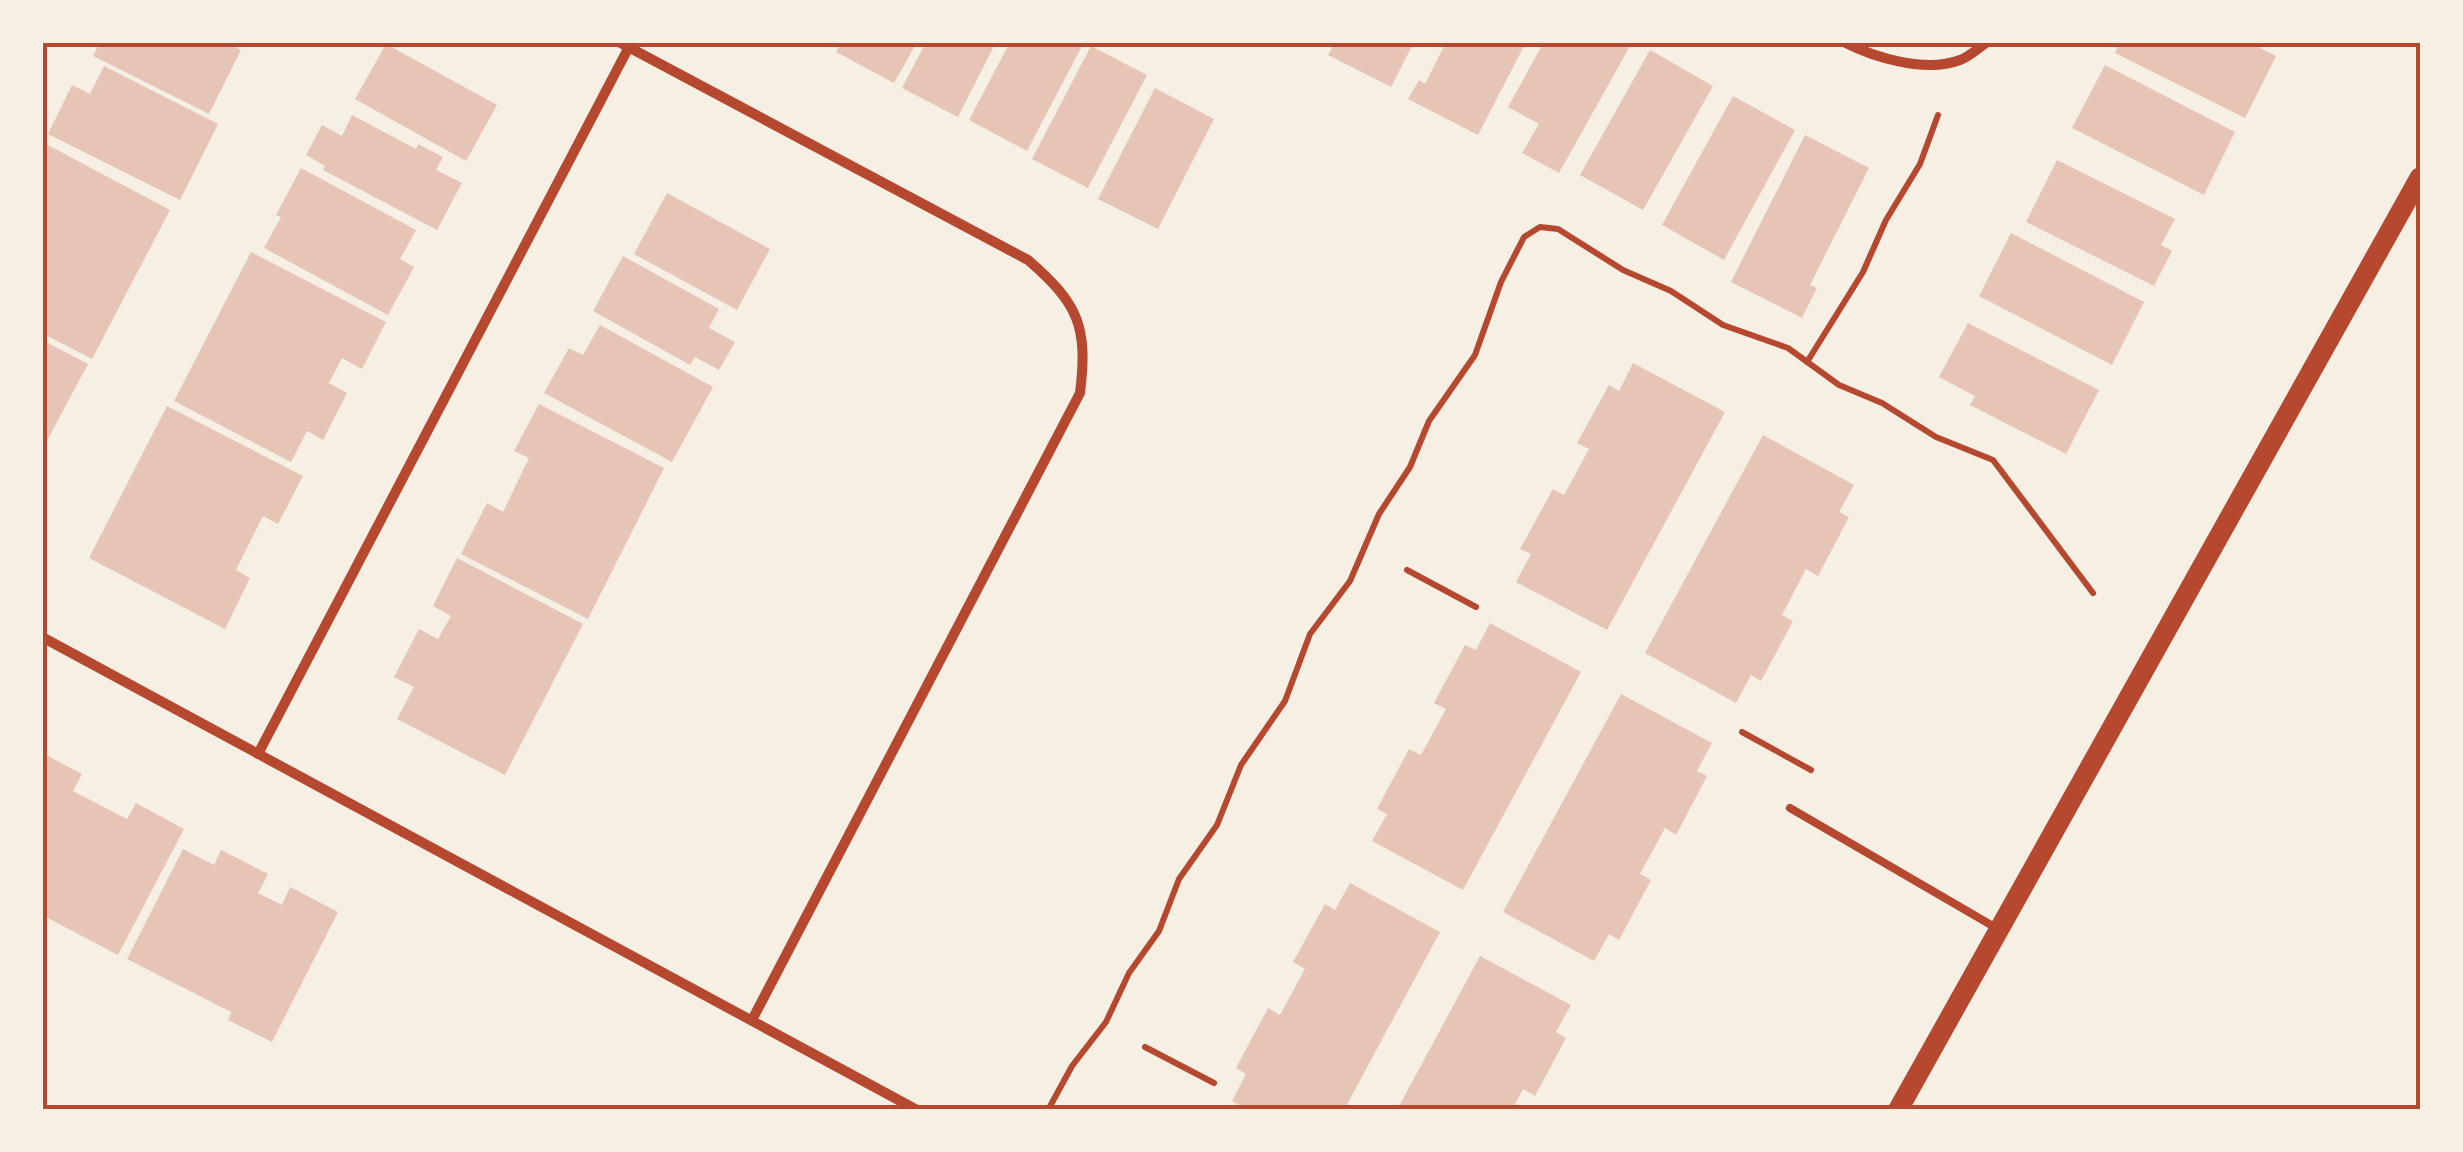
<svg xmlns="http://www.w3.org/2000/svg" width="2463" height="1152" font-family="Helvetica,sans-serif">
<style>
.building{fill:#e6c5b7}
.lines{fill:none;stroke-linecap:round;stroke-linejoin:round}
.path{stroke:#b5482f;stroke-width:6}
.service{stroke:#b5482f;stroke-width:8}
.minor{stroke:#b5482f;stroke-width:10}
.secondary{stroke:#b5482f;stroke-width:20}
.neatline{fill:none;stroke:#b5482f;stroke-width:4}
</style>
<rect width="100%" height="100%" fill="#f6efe4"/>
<g class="building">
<path d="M100,42H226L241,50L209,114L93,56Z"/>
<path d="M842,42H917L894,83L836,52Z"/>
<path d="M926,42H996L958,117L902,88Z"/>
<path d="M1010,42H1084L1027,151L969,120Z"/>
<path d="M1335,42H1414L1391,87L1328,55Z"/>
<path d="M1446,42H1526L1478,135L1408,99L1419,80L1425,84Z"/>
<path d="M1544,42H1623L1630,46L1559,173L1522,153L1539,124L1508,107Z"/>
<path d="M2120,42H2248L2276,56L2245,118L2115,53Z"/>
<path d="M386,44L497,105L466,161L355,99Z"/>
<path d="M1091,46L1147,75L1088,188L1032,159Z"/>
<path d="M1650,50L1713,86L1643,210L1580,175Z"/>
<path d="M2105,65L2235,132L2204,195L2072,128Z"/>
<path d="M104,66L218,124L180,200L48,134L72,85L90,94Z"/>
<path d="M1155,88L1214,119L1158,229L1098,199Z"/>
<path d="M1733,96L1795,130L1724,260L1662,225Z"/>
<path d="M352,115L416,149L418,144L443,157L436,170L462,183L437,230L323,170L325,166L306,155L322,125L342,136Z"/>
<path d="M1805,135L1869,168L1810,285L1817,288L1802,318L1731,282Z"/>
<path d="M44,143L170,210L92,359L42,333Z"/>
<path d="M2057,160L2175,219L2161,245L2172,251L2154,286L2026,222Z"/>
<path d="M301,168L416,230L400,259L414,267L388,315L264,248L281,217L276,215Z"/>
<path d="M667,193L770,249L737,310L634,254Z"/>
<path d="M2011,233L2144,302L2112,365L1979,296Z"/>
<path d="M251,252L386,322L362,369L342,358L329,383L347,393L323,440L307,431L291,462L174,401Z"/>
<path d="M623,256L719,309L709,328L735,342L719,370L695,357L690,365L593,311Z"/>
<path d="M1968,323L2099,390L2066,454L1970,405L1975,396L1939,377Z"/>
<path d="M600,325L713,387L672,462L544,393L569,348L583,355Z"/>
<path d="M42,340L88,364L42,450Z"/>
<path d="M1633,363L1725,412L1607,630L1516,582L1531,554L1520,549L1553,489L1564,495L1589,449L1577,443L1609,385L1619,391Z"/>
<path d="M539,404L664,468L588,619L461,554L487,503L503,512L529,458L514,451Z"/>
<path d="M167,406L303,476L278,524L263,516L236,570L250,578L225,629L89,558Z"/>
<path d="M1763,435L1854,485L1839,512L1849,517L1818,576L1806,569L1782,615L1793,621L1761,681L1751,675L1736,703L1645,653Z"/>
<path d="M457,558L583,624L505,775L397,719L414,687L394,677L419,629L438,639L451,616L433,606Z"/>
<path d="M1490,623L1581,672L1463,890L1372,841L1387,814L1377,809L1409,749L1421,755L1446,709L1434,703L1465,645L1476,650Z"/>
<path d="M1621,694L1712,743L1697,771L1707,776L1676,835L1665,828L1640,874L1651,880L1619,940L1609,934L1594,961L1503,912Z"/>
<path d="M42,753L82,774L73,791L127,819L136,803L184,829L118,955L42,915Z"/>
<path d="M183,849L214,865L221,850L268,874L258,893L282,905L290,887L338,912L272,1042L228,1020L231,1012L127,959Z"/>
<path d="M1350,883L1440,932L1344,1110H1248L1232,1101L1246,1074L1236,1068L1268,1008L1280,1015L1305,969L1293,962L1325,904L1335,910Z"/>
<path d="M1480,956L1571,1005L1556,1032L1566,1038L1535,1096L1523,1089L1512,1110H1397Z"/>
</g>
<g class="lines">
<g class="path">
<path d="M1807,362L1863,272L1886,220L1920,164L1938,115"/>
<path d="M1407,570L1476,607"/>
<path d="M1742,732L1811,770"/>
<path d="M1145,1047L1214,1083"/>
<path d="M1048,1110L1072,1066L1106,1022L1129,973L1159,931L1179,879L1217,825L1241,765L1285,701L1310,634L1350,581L1379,514L1410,467L1429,421L1475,355L1501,282L1524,237L1540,227L1558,229L1623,270L1671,291L1723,325L1788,348L1839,385L1882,403L1936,437L1993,460L2093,593"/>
</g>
<path class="service" d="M1790,808L1998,929"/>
<g class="minor">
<path d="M619,42L1028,260C1079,304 1088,327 1080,393L752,1020"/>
<path d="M1844,42C1875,58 1926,73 1960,60C1969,57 1979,48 1987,42"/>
<path d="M42,637L917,1110"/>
<path d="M258,754L631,43"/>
</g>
<path class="secondary" d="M1898,1110L2420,177"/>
</g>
<rect width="2463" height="1152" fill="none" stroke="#f6efe4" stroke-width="90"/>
<rect x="45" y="45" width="2373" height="1062" class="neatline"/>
</svg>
